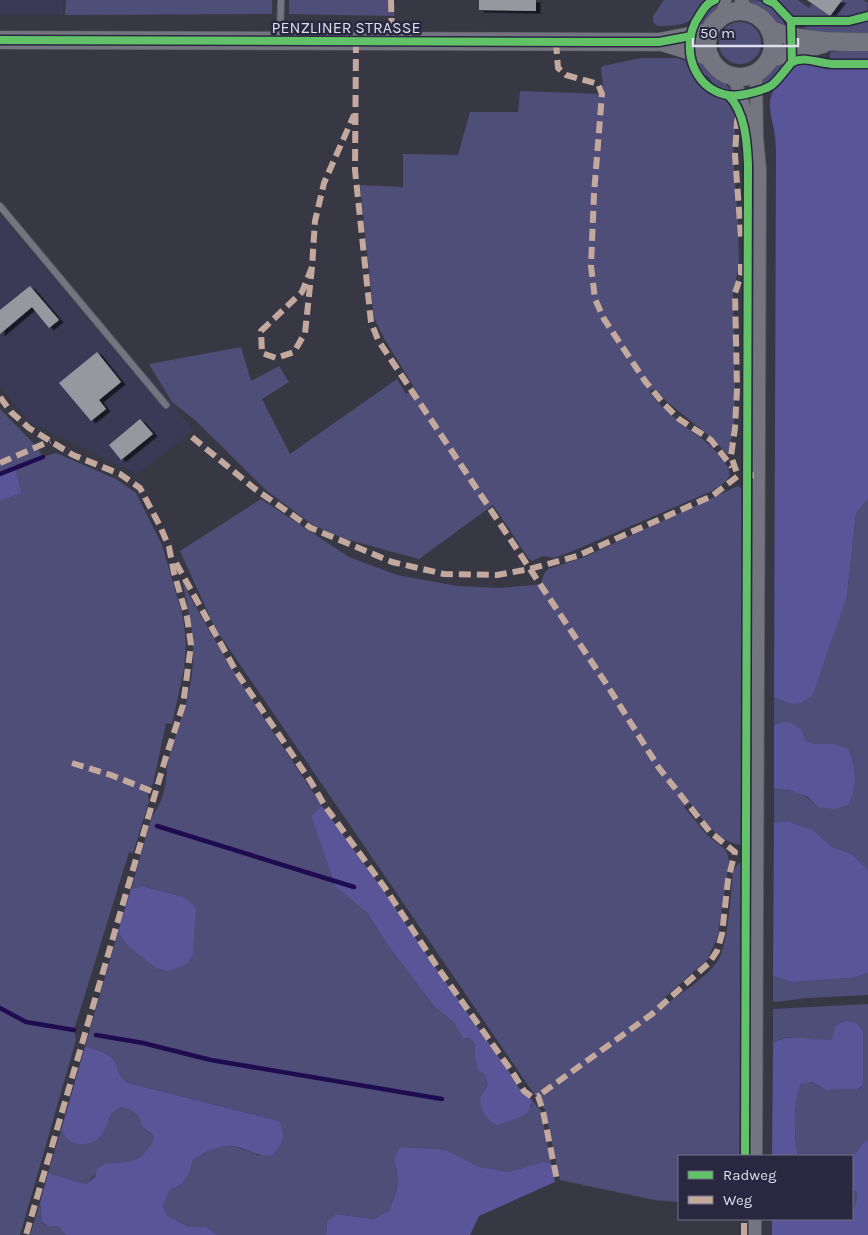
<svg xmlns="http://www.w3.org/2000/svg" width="868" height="1235" font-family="Karla,sans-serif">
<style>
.built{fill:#3b3a56}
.green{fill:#4f4e78}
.forest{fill:#595598}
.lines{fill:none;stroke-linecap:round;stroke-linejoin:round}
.stream{stroke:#1f0c50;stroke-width:4.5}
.building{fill:#9797a0;filter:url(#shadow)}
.lane-casing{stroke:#565662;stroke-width:8}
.street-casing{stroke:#565662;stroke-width:14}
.secondary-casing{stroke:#565662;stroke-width:19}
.lane{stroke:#757581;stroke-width:6}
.street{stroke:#757581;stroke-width:12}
.secondary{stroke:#757581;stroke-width:18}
.quiet{stroke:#c3a89e;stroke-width:6;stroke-dasharray:12 6;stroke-linecap:butt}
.cycleway-casing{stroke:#292840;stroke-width:11}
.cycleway{stroke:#61c268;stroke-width:8}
.labels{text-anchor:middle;stroke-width:5;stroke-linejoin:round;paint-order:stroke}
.street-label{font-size:16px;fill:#dfdfef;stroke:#292840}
</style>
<defs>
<filter id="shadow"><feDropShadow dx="4.5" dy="2.5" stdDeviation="0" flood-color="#0009"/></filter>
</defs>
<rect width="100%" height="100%" fill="#383845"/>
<g class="built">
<rect x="0" y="0" width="63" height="15"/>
<path d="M0,215L140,381L148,375L193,430L137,474L29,422L0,386Z"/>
</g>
<g class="green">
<path d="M66,0H272V14L65,15Z"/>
<path d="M289,0H394V16L289,14Z"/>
<path d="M664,0H707C691,20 693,24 667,26C660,26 657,27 653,22V16Z"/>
<path d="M746,0C767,0 777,6 785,26L774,25C766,15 753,10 746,0Z"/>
<path d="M774,0H798L809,8L812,4L830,16L842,0H863L868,3L867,12L868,14L849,19H792Z"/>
<path d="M719,1C715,19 712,22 695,29C699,16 707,7 719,1Z"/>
<path d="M866,21H868V33L800,34C805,17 841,29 855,25C858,25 862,22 866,21Z"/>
<circle cx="740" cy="43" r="21"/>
<path d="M868,49V62H830V52Z"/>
<path d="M641,58H677L686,61C695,89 710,86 730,101L736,118L733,154L738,222L739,264L733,293L735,388L734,425L728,455L713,439L665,400L655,389L649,391C657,402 666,411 676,419C694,435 707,439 722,459C726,464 731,470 729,476C727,483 717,487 712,491L573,551L554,558L543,556L532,561L529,559L493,505L419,559L345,539L313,525L267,491L196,421L172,402L149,364L241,347L251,381L279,366L289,382L262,399L290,454L397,379L406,394L415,389L384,338L374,318L360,185L403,187V154L458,155L470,112H518L520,91L604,94L601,68L603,66Z"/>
<path d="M787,59C782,74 774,83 759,88C762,73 772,65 787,59Z"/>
<path d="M693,60L707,65L734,93L720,91L709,84L712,82L706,75L702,78L696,69Z"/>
<path d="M0,409L37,447L43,457L56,453L116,479L136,493L162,545L183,617L186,644L184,669L172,724L166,723L153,784C147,789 147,794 149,801L133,853L129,852L74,1030L76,1040L20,1235H0V501L22,493L15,468L0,474Z"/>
<path d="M738,486L744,490L743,845C720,844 702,819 690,803L684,807L707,835L726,850L729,861L718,935L708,959L663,999L667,1004C683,991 705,979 717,962C728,948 731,892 733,871L737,865L743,860L742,1156H679V1202L654,1200L560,1180L545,1110L215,628L180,551L261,499L349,557L397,575L457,586L501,588L542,584V580L544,574L548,569L582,558Z"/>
<path d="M868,499V870L852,854L832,847L813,830L787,821L774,823V788C792,790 805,793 818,807L834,744H815L805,740L802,730L783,722L774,725V697L790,703L847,596L856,513Z"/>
<path d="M182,581C223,660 274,733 322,806L311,816L335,886L368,914L389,947L434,1006L455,1024L463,1039L469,1038C476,1044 477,1050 475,1058L485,1075L488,1085L481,1096L532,1107V1100L541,1111L551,1163L542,1162L509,1172L480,1167L448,1151L438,1149L401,1147L395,1166L399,1180L390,1210L374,1219L336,1214L327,1221L326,1235H218L206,1227H189L168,1216L163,1206L170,1190L182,1184L189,1174L193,1160C222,1141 229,1143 260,1156L279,1121L128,1083C116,1074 120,1070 114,1060C108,1052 94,1049 85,1047L118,932L127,945L193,954L195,908L184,897L142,886L131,889L152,816C160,806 164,794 166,781C167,775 166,768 168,762C172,743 180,725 185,707C199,658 193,629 182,581Z"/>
<path d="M868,973V995L807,998L776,1002L773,1001V976L792,982L851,978Z"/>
<path d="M868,1004V1140L865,1141L852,1158V1156H798C794,1136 793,1102 801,1084L812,1082L826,1090L859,1089L863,1085V1031L857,1023C846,1030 835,1040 822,1041C803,1043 794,1030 773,1043V1009Z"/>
<path d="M119,1107L131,1110L139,1117C140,1129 147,1129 154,1137L153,1144L141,1157L129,1162L107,1163L86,1184L48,1173L61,1130L70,1141L103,1133C106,1122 109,1113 119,1107Z"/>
<path d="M852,1189L857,1192L858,1203L852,1213Z"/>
<path d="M40,1203L42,1223L48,1227L58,1226L66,1235H30Z"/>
</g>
<g class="forest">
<path d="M806,63L821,68H868V499L856,513L847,596L813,694C797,708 793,705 774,697L776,161C776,151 776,140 774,130C769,105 765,97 784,77C791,69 796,64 806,63Z"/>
<path d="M15,468L22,493L0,501V474Z"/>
<path d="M783,722L791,723L802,730L805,740L815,744H834L848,749C856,770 858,784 848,805L835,809L818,807L808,797L789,790L774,788V725Z"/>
<path d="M322,806L383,890L435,967L510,1073L522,1093L532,1100C531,1118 512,1119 497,1125C486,1120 478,1108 481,1096C483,1092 486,1088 488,1085L485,1075L478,1070C477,1066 475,1061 475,1057C475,1049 477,1044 469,1038L463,1039L455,1024L434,1006L389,947L368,914L335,886L311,816Z"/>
<path d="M787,821L813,830L832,847L852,854L868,870V973L851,978L792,982L773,976L774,823Z"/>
<path d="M142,886L184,897L196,908L193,954L187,964L168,971L156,968L127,945L118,932L131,889Z"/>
<path d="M846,1021L857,1023L863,1031V1085L858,1089L826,1090L812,1082L801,1084C793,1102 794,1136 798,1156H772L773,1043C792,1031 811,1043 832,1039L835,1026Z"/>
<path d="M85,1047C94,1049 108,1052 114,1060C120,1070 116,1074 128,1083L279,1121C286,1137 283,1144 271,1156C259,1156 252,1152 241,1148C222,1142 208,1150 193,1160L189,1174L182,1184L170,1190L163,1206L168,1216L189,1227H206L218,1235H66L58,1226L48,1227L42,1222L40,1203L48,1173L86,1184L95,1177L97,1169L107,1163L129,1162L141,1157L152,1144L154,1137C147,1128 140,1129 139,1117L131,1110L120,1107C106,1115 110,1122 103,1133C97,1143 82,1147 72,1142C67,1140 64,1134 61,1130Z"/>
<path d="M868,1140V1235H772V1219H852C852,1208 858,1206 857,1192L852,1189V1158L865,1141Z"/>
<path d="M401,1147L438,1149L448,1151L480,1167L509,1172L542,1162L551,1163L555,1182L479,1216L470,1235H326L327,1221L336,1214L374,1219L390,1210C392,1201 397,1192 398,1182C400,1170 388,1163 401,1147Z"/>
</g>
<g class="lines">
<g class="stream">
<path d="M0,474L43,457"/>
<path d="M157,826L354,887"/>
<path d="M0,1008L26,1022L74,1030"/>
<path d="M96,1035L143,1043L211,1060L442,1099"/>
</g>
</g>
<g class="building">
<path d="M479,0H536V11L479,10Z"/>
<path d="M807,0H842L830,16Z"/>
<path d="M30,286L59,320L49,328L32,307L0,334V310Z"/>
<path d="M97,352L121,382L99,400L106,409L91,421L59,383Z"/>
<path d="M140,419L153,434L121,460L109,445Z"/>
</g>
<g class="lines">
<defs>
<g id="lane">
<path d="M280,39L281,0"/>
<path d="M0,206L166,405"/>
</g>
<g id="street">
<path d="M741,0L748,12"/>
<path d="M722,17L725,0"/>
<path d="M733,76L753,130"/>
<path d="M756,1156L760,170L757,138L756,73"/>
<path d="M755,1235V1219"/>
</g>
<g id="secondary">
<circle cx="740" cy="44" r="33"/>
<path d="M770,30C801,42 835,42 868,42"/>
<path d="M0,40L659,42L710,32"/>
<path d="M665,43L710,57"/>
<path d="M770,58L823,44"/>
</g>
</defs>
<use href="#lane" class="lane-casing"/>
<use href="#street" class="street-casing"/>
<use href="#secondary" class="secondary-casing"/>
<use href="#lane" class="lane"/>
<use href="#street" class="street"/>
<use href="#secondary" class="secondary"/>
<g class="quiet">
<path d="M391,0L392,41"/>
<path d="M356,41L355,170L371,322L378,340L607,685L659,768L710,832L735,852L728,880L722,934L717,951L709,963L652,1014L538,1096"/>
<path d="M556,42L558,68L566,75L598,84L602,94L594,194L591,266L595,299L604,319L645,381L663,403L679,419L711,440L732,467"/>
<path d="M738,117L737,122L735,155L741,237"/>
<path d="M312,267L305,333L294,352L276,358L262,353L261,331L302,292L312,267L315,221L324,183L354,115"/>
<path d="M0,397L11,412L29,428L73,455L120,474L140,488L160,526L169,547L174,573L187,617L191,645L183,705L165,760L26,1235"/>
<path d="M192,437L255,489L311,528L392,562L444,574L497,575L530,569L577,556L712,496L738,476L731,456L735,428L737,389L735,293L741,275V264"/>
<path d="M0,463L50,441"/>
<path d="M742,476L760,475"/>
<path d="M176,563L237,673L311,782L325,806L385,888L438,968L513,1073L524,1091L532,1097L538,1096L543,1111L557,1180"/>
<path d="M72,763L111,775L156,793"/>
<path d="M744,1235V1219"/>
</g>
<defs>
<g id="cycleway">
<path d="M715,0C707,3 704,8 699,16C675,51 700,105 746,94C754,92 765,90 772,85C779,79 786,69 792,62L791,21L774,3L767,0"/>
<path d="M791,21H849L868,16"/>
<path d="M0,40L594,42H659L691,36"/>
<path d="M792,62C806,56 817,63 832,64C844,64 856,64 868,64"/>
<path d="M729,96C745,112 747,142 748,164L745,1156"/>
</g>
</defs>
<use href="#cycleway" class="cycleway-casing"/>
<use href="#cycleway" class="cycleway"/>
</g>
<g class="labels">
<g class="street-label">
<text x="346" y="33">PENZLINER STRASSE</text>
</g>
</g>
<rect x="678" y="1155" width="175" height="65" fill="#292840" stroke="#727186"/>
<rect x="688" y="1171" width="25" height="8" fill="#61c268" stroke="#727186"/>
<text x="723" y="1180" font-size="15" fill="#dfdfef">Radweg</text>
<rect x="688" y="1196" width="25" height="8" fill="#c3a89e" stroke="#727186"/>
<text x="723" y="1205" font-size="15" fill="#dfdfef">Weg</text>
<path d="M693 38v8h105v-8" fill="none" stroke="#dfdfef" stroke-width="2.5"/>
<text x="700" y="38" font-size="15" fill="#dfdfef" stroke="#292840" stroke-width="4" paint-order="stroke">50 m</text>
</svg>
